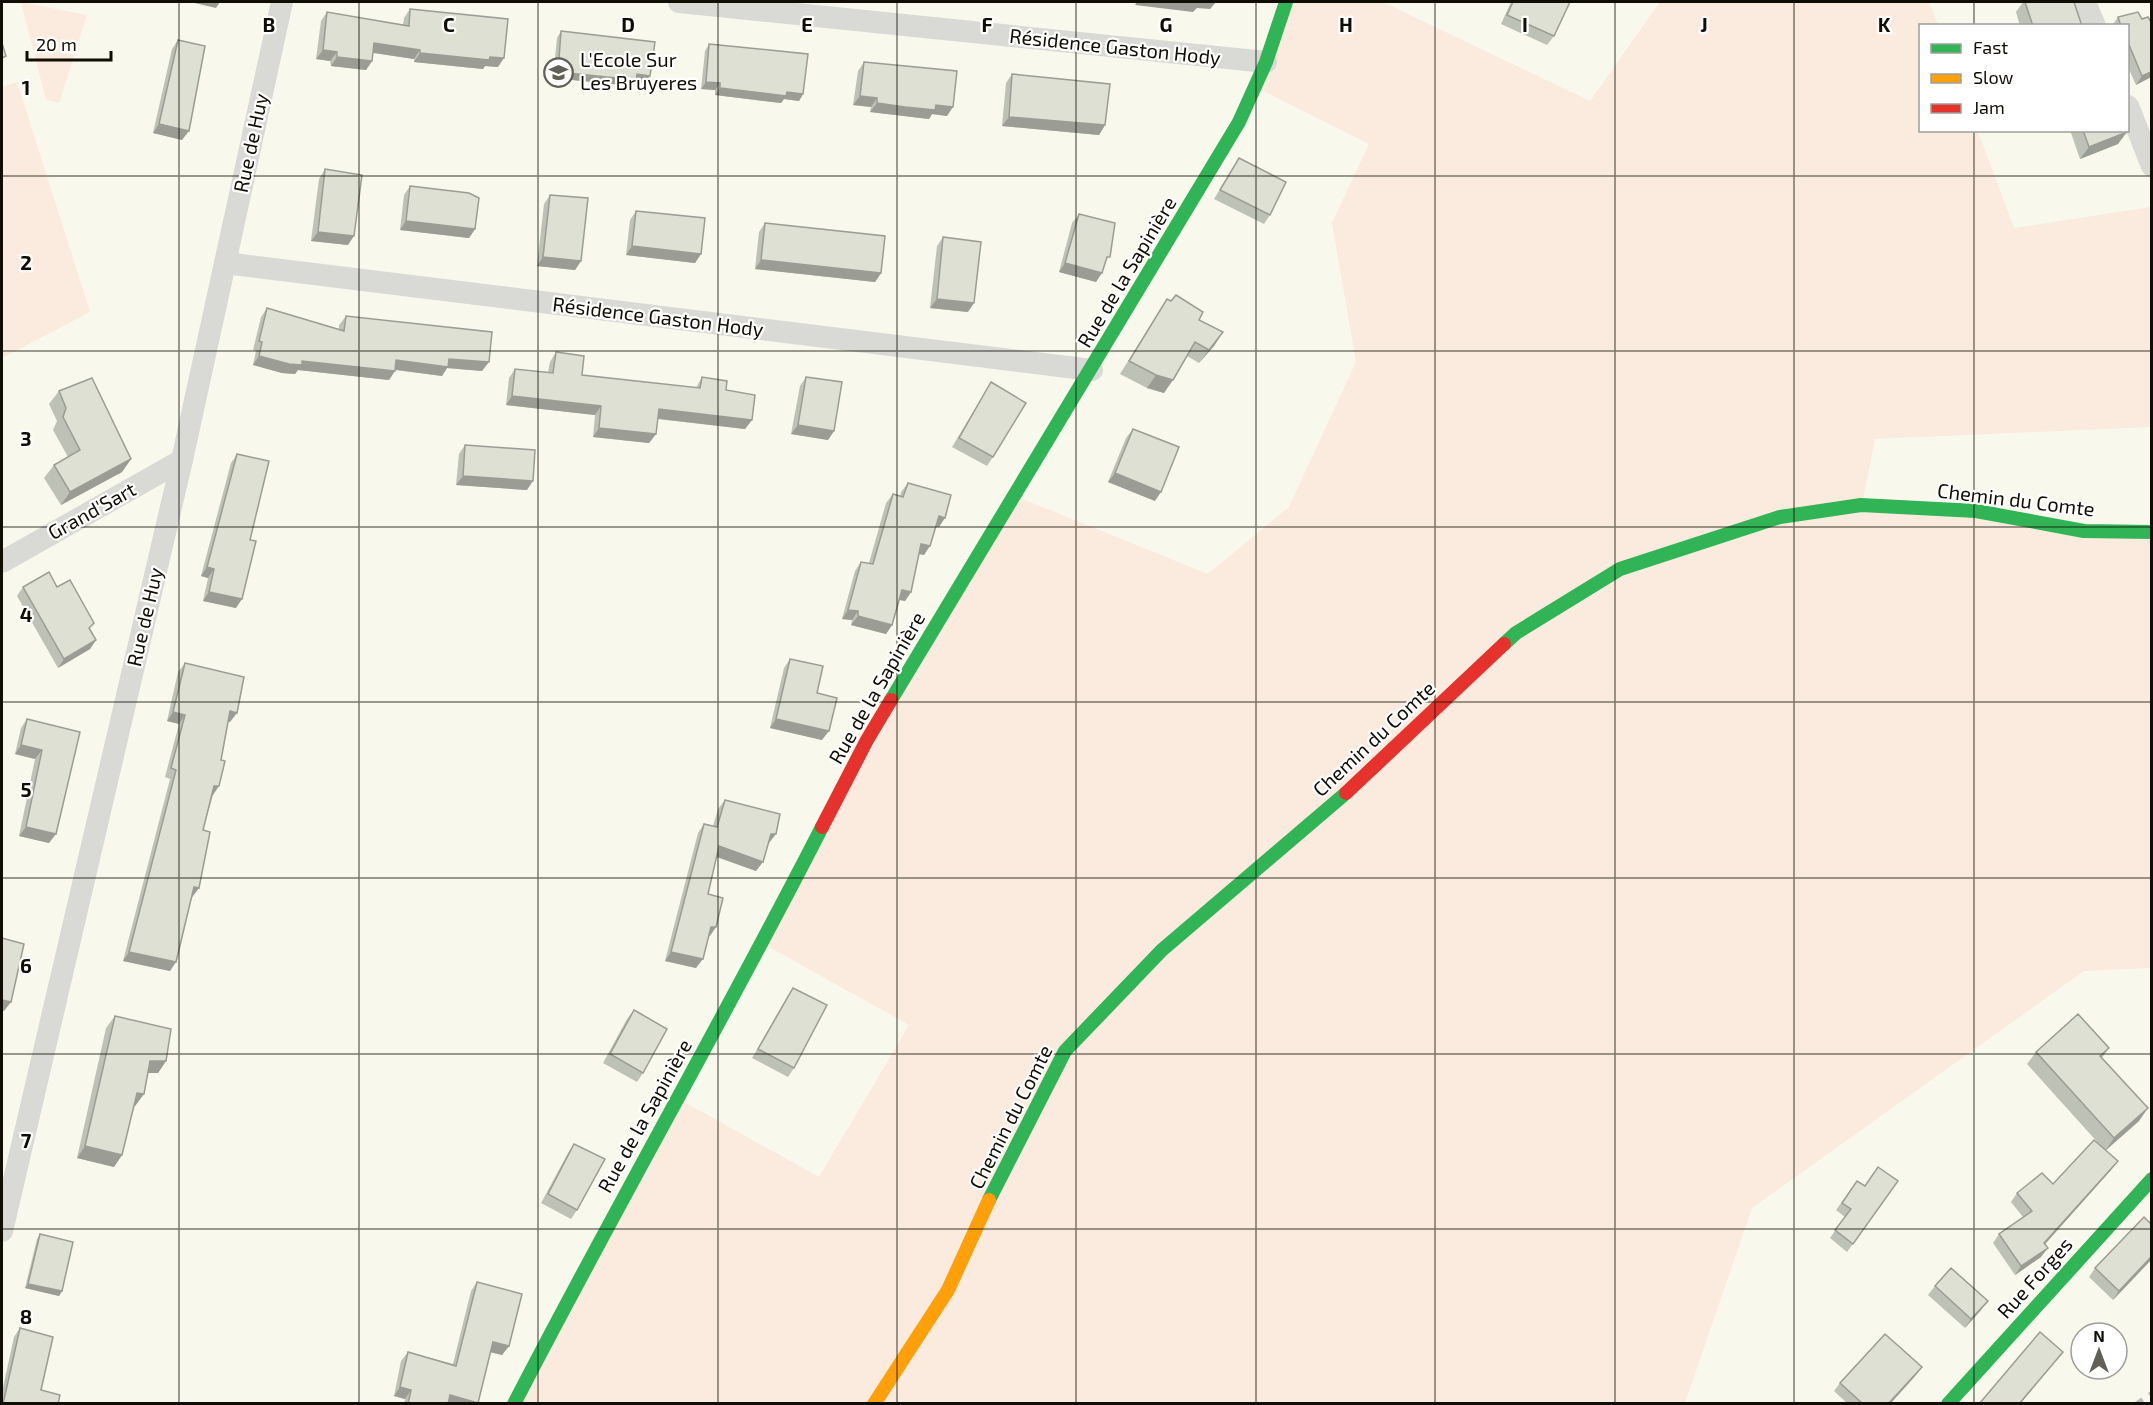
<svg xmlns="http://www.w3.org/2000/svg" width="2153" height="1405" font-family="'Exo 2',sans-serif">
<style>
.green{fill:#fbeade}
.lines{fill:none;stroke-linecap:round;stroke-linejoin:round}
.street{stroke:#d9d9d6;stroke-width:22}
.fast{stroke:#30b455;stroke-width:14}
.slow{stroke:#ff9f0a;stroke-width:14}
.jam{stroke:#e5322d;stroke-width:14}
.rail{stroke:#bebdbb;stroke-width:4.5;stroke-dasharray:8 8;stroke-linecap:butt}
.wall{fill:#bec1b5}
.shaded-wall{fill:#9b9d94}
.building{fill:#dde0d3;stroke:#9b9d94;stroke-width:1.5}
.grid{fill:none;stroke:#100e04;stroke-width:1.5;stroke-opacity:0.55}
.labels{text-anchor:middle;stroke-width:4.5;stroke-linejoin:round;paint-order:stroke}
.street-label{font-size:20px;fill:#100e04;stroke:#fff}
.poi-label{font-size:20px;fill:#100e04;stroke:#fff;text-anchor:start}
.grid-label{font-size:20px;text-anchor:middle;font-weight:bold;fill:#100e04;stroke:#fff;stroke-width:4.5;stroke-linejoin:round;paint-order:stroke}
</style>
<rect width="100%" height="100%" fill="#f9f8ed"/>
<g class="green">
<path d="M21,2L87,15L59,103L46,100Z"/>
<path d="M1286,2H1383L1590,101L1660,2H1929L1938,25L1920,26V130L1978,131L2014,228L2151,207V427L1875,439L1862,504L2151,532V968L2084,971L1752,1208L1685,1403L514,1404L677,1098L819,1177L909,1025L762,943L1015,496L1208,574L1289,507L1356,362L1332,223L1369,144L1255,87Z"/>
<path d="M17,82L90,312L2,358V87Z"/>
</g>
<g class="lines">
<g class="street">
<path d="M679,2L1266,62"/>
<path d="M2085,2L2095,26"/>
<path d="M2128,106L2152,166"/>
<path d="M225,263L1092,370"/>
<path d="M2,562L182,460"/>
<path d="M2,1231L182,460L282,2"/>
</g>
<g class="fast">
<path d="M1504,644L1516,633L1620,569L1780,517L1861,505L1976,511L2084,531L2152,532"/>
<path d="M891,700L1239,122L1266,62L1286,2"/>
<path d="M989,1200L1065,1051L1162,950L1346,793"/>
<path d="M514,1404C614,1210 723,1021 822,827"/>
<path d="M1948,1404L2152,1179"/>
</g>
<path class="slow" d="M874,1404L948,1290L989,1200"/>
<g class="jam">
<path d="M1346,793L1504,644"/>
<path d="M822,827L867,740L891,700"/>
</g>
<path class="rail" d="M2136,1404L2152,1393"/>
</g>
<g class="wall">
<path d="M1511,2H1570L1554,36L1547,45L1501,24Z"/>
<path d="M2023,2H2074L2082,26H2020L2016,12Z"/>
<path d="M410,9L498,67L485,66L483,69L414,62V59L373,53L372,61L366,70L331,66L330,61L316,59L321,21L327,12L403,25L404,18Z"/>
<path d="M2118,17L2142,19L2151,77L2136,85L2127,65V26H2112Z"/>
<path d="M561,31L650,76L645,83L635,81L631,86L553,78L557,38Z"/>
<path d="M178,40L182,140L153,133L172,49Z"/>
<path d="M709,44L803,94L799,101L784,99L781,103L715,95V90L701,89L705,51Z"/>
<path d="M864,62L947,116L932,114L929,119L870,112L871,107L853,105L858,71Z"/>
<path d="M1012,74L1105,125L1099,135L1002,126L1006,83Z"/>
<path d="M2070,130H2126L2118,144L2080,159Z"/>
<path d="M1239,158L1270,215L1264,224L1214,199Z"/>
<path d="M325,169L348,245L311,241L319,179Z"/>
<path d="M410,186L475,229L469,238L400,230L404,195Z"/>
<path d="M550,195L581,261L575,270L537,266L544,204Z"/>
<path d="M636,211L701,254L695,263L626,255L630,220Z"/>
<path d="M1079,214L1105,263L1096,282L1059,272L1072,223Z"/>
<path d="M765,223L881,273L875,282L755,269L759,232Z"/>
<path d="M943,237L968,312L930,308L937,246Z"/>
<path d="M1167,299L1199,320L1223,332L1214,346L1199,363L1187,356L1164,393L1147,388L1120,374L1158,313Z"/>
<path d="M267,308L339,329V325L346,316L482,371L447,368L442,376L395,370L389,380L298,370L295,374L282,373L253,365L256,351L253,350L261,317Z"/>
<path d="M556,352L582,375L696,388L702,377L726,390L752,420L745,429L657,419L656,434L649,443L593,437L595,415L506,405L509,378L515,369L548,372L550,362Z"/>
<path d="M806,377L834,431L828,440L791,434L800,386Z"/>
<path d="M991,382L993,457L987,466L952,447Z"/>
<path d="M59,391L131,459L122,472L61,505L44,478L54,465L68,457L53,430L57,421L49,404Z"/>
<path d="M1133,429L1155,501L1108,482L1126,438Z"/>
<path d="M465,445L527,490L456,485L459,454Z"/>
<path d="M237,454L250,540L236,608L203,601L208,578L201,576L231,463Z"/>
<path d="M908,483L939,527L936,526L924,555L919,554L911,592L905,601L899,600L892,625L886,634L851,625L852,620L842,619L855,571L861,562L869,563L886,503L893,494L900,496L901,492Z"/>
<path d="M23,587L90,629L96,640L90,649L58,668L17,596Z"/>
<path d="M790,659L817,693L822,740L770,728L784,668Z"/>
<path d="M185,663L230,722L228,721L213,795L203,830L199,888L192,897H191L170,971L123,961L170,779L165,777L179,724L167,721L178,672Z"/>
<path d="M27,719L80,732L49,843L19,836L35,759L15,754L21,728Z"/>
<path d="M725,800L769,843L756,871L716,857L708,894L710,936H708L696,968L665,961L698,833L704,824L713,826L718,809Z"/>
<path d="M793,988L794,1068L788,1077L752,1058L787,997Z"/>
<path d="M634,1010L643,1073L637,1082L603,1063L627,1019Z"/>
<path d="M115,1016L166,1061L158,1073H148L144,1094L135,1106H134L122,1155L114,1167L77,1158L106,1028Z"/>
<path d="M2109,1048L2102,1058L2139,1121L2106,1150L2111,1170L2045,1244L2041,1257L2015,1275L1993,1243L1999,1234L2023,1217L2011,1202L2017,1193L2053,1184L2100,1145L2027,1064L2036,1052Z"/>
<path d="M574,1144L577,1210L571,1219L541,1203L568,1153Z"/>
<path d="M1857,1181L1865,1186L1898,1181L1847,1252L1830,1238L1845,1217L1836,1210Z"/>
<path d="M40,1234L62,1291L59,1296L25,1288L37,1239Z"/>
<path d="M2151,1260L2113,1300L2089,1277L2095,1268Z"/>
<path d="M477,1282L509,1346L502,1355L490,1352L478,1403L477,1404H404L405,1399L394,1396L401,1361L408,1352L453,1364L471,1291Z"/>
<path d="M1935,1286L1981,1310L1965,1328L1928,1295Z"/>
<path d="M20,1328L41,1390L58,1404H2V1392L14,1337Z"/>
<path d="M1916,1375L1890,1404H1848L1834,1391L1840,1383Z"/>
</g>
<g class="shaded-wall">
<path d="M190,2H220L216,8Z"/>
<path d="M1137,2H1216L1210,9L1197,8L1193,12L1135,5Z"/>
<path d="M374,43L420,50L414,59L368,52Z"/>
<path d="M323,50L337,52L330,61L316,59Z"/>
<path d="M420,53L490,57L504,58L498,67L485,66L483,69L414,62Z"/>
<path d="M337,57L372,61L366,70L331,66Z"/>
<path d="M558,72L637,74L650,76L645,83L635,81L631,86L553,78Z"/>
<path d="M2151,72V77L2136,85L2142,76Z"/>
<path d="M706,82L720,83L715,90L701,89Z"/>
<path d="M720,88L787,92L803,94L799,101L784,99L781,103L715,95Z"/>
<path d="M860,96L877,98L871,107L853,105Z"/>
<path d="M877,103L936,105L953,107L947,116L932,114L929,119L870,112Z"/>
<path d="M1009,117L1105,125L1099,135L1002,126Z"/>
<path d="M159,124L189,131L182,140L153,133Z"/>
<path d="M2127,132L2118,144L2080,159L2089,147Z"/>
<path d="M406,221L475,229L469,238L400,230Z"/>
<path d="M318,232L354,236L348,245L311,241Z"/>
<path d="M632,246L701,254L695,263L626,255Z"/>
<path d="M543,257L581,261L575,270L537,266Z"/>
<path d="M761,260L881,273L875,282L755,269Z"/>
<path d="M1065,263L1102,273L1096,282L1059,272Z"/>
<path d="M937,299L974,303L968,312L930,308Z"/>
<path d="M1223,332L1214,346L1199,363L1209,350Z"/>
<path d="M259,356L302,361L395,371L389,380L298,370L295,374L282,373L253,365Z"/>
<path d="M449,359L489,362L482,371L447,368L442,376L390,369L396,360Z"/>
<path d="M1156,375L1173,380L1164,393L1147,388Z"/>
<path d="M512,396L601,406L595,415L506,405Z"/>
<path d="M659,409L752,420L745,429L652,418Z"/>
<path d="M798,425L834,431L828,440L791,434Z"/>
<path d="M599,428L656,434L649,443L593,437Z"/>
<path d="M131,459L122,472L61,505L70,492Z"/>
<path d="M1115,473L1161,492L1155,501L1108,482Z"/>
<path d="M463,476L533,481L527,490L456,485Z"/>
<path d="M939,516L945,518L939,527L932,525Z"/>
<path d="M921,544L930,546L924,555L915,553Z"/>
<path d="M207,567L214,569L208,578L201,576Z"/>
<path d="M902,590L911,592L905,601L896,599Z"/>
<path d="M209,592L242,599L236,608L203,601Z"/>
<path d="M848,610L858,611L852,620L842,619Z"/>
<path d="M858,616L892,625L886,634L851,625Z"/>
<path d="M96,640L90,649L58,668L64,659Z"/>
<path d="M230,711L237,713L230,722L223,720Z"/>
<path d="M173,712L185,715L179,724L167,721Z"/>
<path d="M776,719L829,731L822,740L770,728Z"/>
<path d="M21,745L42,750L35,759L15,754Z"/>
<path d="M214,786H219L213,795H208Z"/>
<path d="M26,827L56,834L49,843L19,836Z"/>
<path d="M771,834H776L769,843H765Z"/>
<path d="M719,846L763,862L756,871L712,855Z"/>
<path d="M194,887L199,888L192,897L187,896Z"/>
<path d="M711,927H716L710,936H704Z"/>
<path d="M129,952L176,962L170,971L123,961Z"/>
<path d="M671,952L703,959L696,968L665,961Z"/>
<path d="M2,1000L11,1002L4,1011L2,1010Z"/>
<path d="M150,1061H166L158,1073H141Z"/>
<path d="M137,1093L144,1094L135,1106L128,1105Z"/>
<path d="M2148,1108L2139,1121L2105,1151L2114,1138Z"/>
<path d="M85,1146L122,1155L114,1167L77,1158Z"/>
<path d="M2118,1161L2111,1170L2038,1252L2044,1243Z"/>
<path d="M2048,1248L2041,1257L2015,1275L2021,1266Z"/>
<path d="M2151,1257V1260L2113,1300L2119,1291Z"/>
<path d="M28,1284L62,1291L59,1296L25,1288Z"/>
<path d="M1988,1301L1981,1310L1965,1328L1971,1319Z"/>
<path d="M493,1342L509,1346L502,1355L486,1351Z"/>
<path d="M2063,1352L2020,1404H2019Z"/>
<path d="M1922,1367L1916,1375L1890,1404H1888Z"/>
<path d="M400,1387L411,1390L405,1399L394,1396Z"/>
<path d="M450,1395L478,1403L477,1404H444Z"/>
</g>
<g class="building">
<path d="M1184,2H1200V3Z"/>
<path d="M1513,2H1570L1554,36L1507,15Z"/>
<path d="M2025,2H2074L2082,26H2033Z"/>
<path d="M410,9L508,19L504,58L490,57L489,60L420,53V50L374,43L372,61L337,57V52L323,50L327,12L409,26Z"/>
<path d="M2138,12L2142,19L2148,17L2151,22V72L2142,76L2127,40V26H2121L2118,17Z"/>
<path d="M561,31L655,42L650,76L637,74L636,80L558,72Z"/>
<path d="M178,40L205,46L189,131L159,124Z"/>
<path d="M2,43L6,56L2,58Z"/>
<path d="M709,44L808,54L803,94L787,92L786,96L720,88V83L706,82Z"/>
<path d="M864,62L957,71L953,107L936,105L935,110L905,107L877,103V98L860,96Z"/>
<path d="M1012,74L1110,84L1105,125L1009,117Z"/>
<path d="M2083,130H2126L2127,132L2089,147Z"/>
<path d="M1239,158L1286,182L1270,215L1220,190Z"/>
<path d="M325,169L362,175L354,236L318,232Z"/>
<path d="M410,186L469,193L479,198L475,229L406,221Z"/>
<path d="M550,195L588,198L581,261L543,257Z"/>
<path d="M636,211L705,218L701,254L632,246Z"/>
<path d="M1079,214L1115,223L1110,257H1107L1102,273L1065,263Z"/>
<path d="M765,223L885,236L881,273L761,260Z"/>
<path d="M943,237L981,242L974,303L937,299Z"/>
<path d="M1176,295L1203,312L1199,320L1223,332L1209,350L1195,342L1173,380L1156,375L1129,361L1167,299L1171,301Z"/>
<path d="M267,308L344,331L346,316L492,332L489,362L449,359L448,367L396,360L395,371L302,361V365L289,364L259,356L262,342L259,341Z"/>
<path d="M556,352L584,356L582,375L700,388L702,377L727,381L726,390L755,395L752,420L659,409L656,434L599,428L601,406L512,396L515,369L553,373Z"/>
<path d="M806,377L842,382L834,431L798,425Z"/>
<path d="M92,378L131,459L70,492L54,465L80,450L63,417L66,408L59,391Z"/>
<path d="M991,382L1026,403L993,457L959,438Z"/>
<path d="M1133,429L1179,447L1161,492L1115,473Z"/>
<path d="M465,445L535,450L533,481L463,476Z"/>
<path d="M237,454L269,461L250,540L256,541L242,599L209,592L214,569L207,567Z"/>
<path d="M908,483L951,495L945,518L939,516L930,546L921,544L911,592L902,590L892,625L858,616V611L848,610L861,562L873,564L893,494L903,497Z"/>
<path d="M49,572L57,587L70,580L94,623L89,628L96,640L64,659L23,587Z"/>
<path d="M790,659L823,666L817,693L837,698L829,731L776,719Z"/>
<path d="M185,663L244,677L237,713L230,711L221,760L225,761L219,786H214L203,830L210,832L199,888L194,887L176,962L129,952L176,770L171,768L185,715L173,712Z"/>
<path d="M27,719L80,732L56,834L26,827L42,750L21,745Z"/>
<path d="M725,800L780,814L776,834H771L763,862L719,846L708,894L723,898L716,927H711L703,959L671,952L704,824L717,827Z"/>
<path d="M2,938L24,944L11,1002L2,1000Z"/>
<path d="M793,988L827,1005L794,1068L758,1049Z"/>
<path d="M634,1010L667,1029L643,1073L610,1054Z"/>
<path d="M2078,1014L2109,1048L2100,1056L2148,1108L2114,1138L2036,1052Z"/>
<path d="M115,1016L171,1029L166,1061H150L144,1094L137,1093L122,1155L85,1146Z"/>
<path d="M2094,1140L2118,1161L2044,1243L2048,1248L2021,1266L1999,1234L2032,1211L2017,1193L2042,1173L2053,1184Z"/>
<path d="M574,1144L605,1159L577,1210L548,1194Z"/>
<path d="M1878,1167L1898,1181L1853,1244L1835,1230L1851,1209L1842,1203L1857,1181L1865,1186Z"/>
<path d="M2144,1217L2151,1224V1257L2119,1291L2095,1268Z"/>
<path d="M40,1234L73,1242L62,1291L28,1284Z"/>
<path d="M1951,1268L1988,1301L1971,1319L1935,1286Z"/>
<path d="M477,1282L522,1294L509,1346L493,1342L478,1403L450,1395L448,1404H408L411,1390L400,1387L408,1352L456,1366Z"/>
<path d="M20,1328L53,1337L41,1390L60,1395L58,1404H3Z"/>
<path d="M2040,1332L2063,1352L2019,1404H1979Z"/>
<path d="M1885,1334L1922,1367L1888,1404H1863L1840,1383Z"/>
</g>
<path class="grid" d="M179,2V1404M359,2V1404M538,2V1404M718,2V1404M897,2V1404M1076,2V1404M1256,2V1404M1435,2V1404M1615,2V1404M1794,2V1404M1974,2V26M1974,130V1404M2,176H2152M2,351H2152M2,527H2152M2,702H2152M2,878H2152M2,1054H2152M2,1229H2152"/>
<defs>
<symbol id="school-ring" viewBox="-11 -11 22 22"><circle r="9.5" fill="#fff" stroke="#626056" stroke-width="1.5"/><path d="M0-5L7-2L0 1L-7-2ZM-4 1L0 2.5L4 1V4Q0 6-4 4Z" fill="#626056"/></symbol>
</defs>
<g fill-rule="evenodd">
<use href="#school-ring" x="542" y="56" width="33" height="33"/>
</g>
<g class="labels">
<g class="street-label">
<text transform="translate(1115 47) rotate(6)" y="7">Résidence Gaston Hody</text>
<text transform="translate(251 143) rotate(-78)" y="7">Rue de Huy</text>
<text transform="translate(1127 272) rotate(-59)" y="7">Rue de la Sapinière</text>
<text transform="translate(658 317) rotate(7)" y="7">Résidence Gaston Hody</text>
<text transform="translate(2016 500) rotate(7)" y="7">Chemin du Comte</text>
<text transform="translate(92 511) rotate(-29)" y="7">Grand'Sart</text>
<text transform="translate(145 617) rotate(-77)" y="7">Rue de Huy</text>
<text transform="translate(877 688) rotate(-60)" y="7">Rue de la Sapinière</text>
<text transform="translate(1374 739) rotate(-43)" y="7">Chemin du Comte</text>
<text transform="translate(645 1116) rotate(-61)" y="7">Rue de la Sapinière</text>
<text transform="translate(1011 1117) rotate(-63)" y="7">Chemin du Comte</text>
<text transform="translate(2035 1278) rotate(-48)" y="7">Rue Forges</text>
</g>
<g class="poi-label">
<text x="580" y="67">L'Ecole Sur<tspan x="580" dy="23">Les Bruyeres</tspan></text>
</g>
</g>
<g class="grid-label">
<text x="269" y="32">B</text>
<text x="449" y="32">C</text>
<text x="628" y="32">D</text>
<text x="807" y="32">E</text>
<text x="987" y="32">F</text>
<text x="1166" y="32">G</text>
<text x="1346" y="32">H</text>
<text x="1525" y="32">I</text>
<text x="1704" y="32">J</text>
<text x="1884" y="32">K</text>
<text x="26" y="95">1</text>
<text x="26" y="270">2</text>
<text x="26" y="446">3</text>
<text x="26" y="622">4</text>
<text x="26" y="797">5</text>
<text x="26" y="973">6</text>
<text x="26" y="1148">7</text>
<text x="26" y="1324">8</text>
</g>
<rect width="2153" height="1405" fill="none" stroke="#100e04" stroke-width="6"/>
<rect x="1919" y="24" width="210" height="108" fill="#ffffff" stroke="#9f9f9b" stroke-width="1.5"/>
<rect x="1931" y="44" width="30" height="9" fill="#30b455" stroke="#9f9f9b" stroke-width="1.5"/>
<text x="1973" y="54" font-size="18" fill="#100e04">Fast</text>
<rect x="1931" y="74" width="30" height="9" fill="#ff9f0a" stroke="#9f9f9b" stroke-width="1.5"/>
<text x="1973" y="84" font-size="18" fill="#100e04">Slow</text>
<rect x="1931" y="104" width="30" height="9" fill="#e5322d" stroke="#9f9f9b" stroke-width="1.5"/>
<text x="1973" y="114" font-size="18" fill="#100e04">Jam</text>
<g transform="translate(2099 1351)"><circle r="28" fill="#ffffff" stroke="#9f9f9b" stroke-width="1.5"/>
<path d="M0-4.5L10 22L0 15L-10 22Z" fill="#626056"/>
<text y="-9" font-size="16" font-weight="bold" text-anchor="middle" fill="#100e04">N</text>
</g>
<path d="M27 51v9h84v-9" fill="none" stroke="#100e04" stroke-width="3"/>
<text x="36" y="51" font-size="18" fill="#100e04" stroke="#ffffff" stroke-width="4.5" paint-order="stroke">20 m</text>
</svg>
